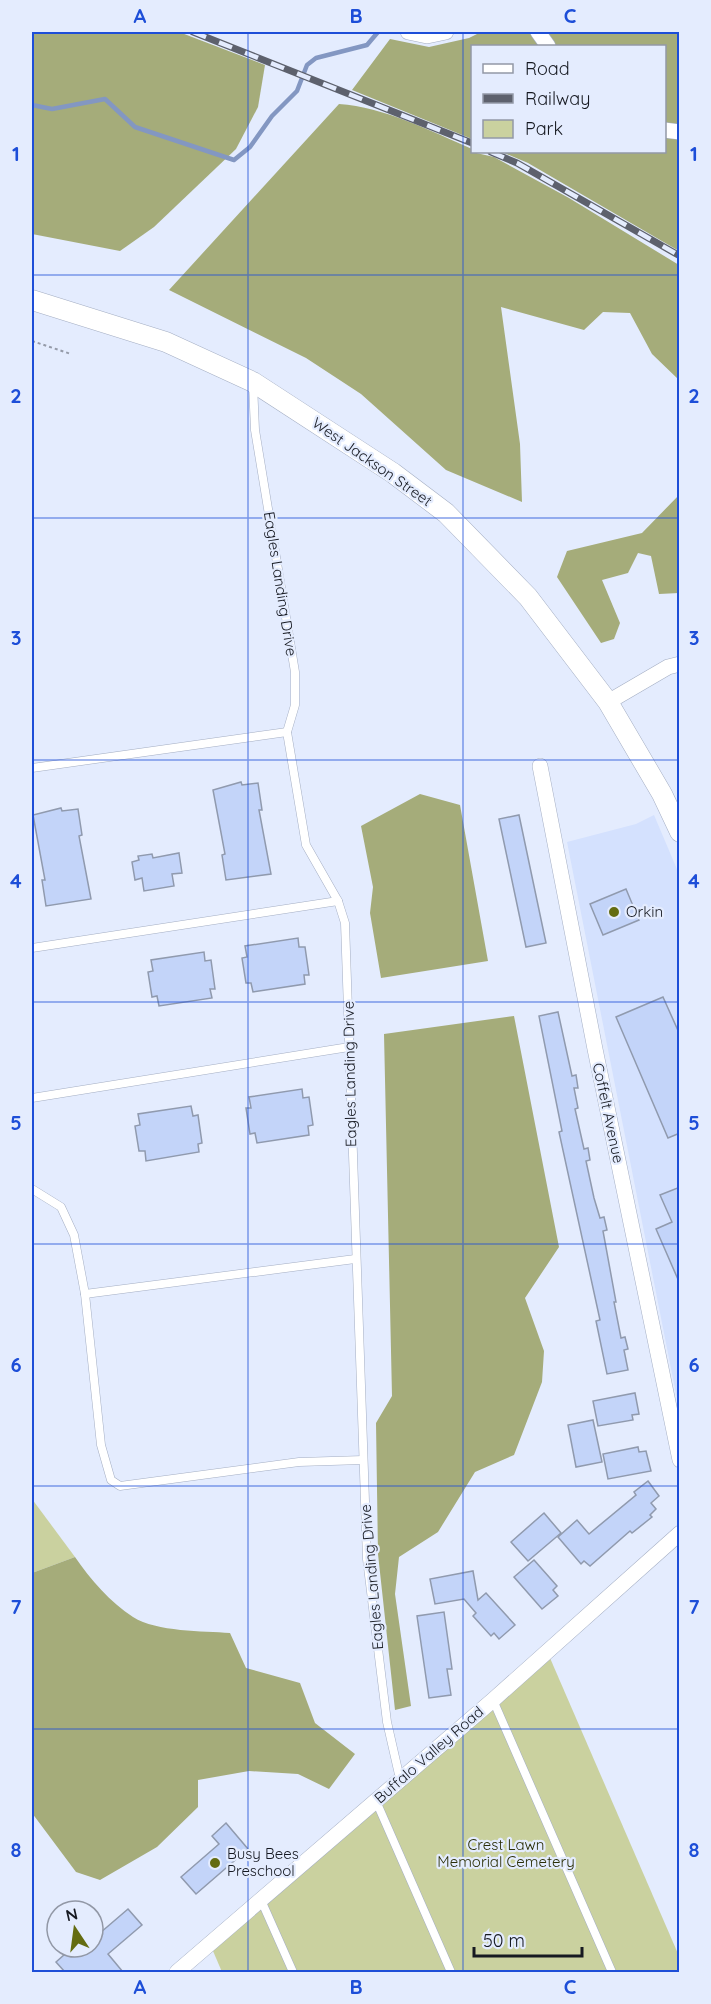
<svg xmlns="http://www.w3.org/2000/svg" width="711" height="2004" font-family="Quicksand,sans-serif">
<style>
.built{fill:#d4e1fe}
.green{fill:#cad19f}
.forest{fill:#a5ac7a}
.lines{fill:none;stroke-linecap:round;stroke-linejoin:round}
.stream{stroke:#8397c2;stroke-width:4.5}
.building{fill:#c3d4f9;stroke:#909aae;stroke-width:1.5}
.service-casing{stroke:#a4aec3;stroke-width:9}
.minor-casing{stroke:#a4aec3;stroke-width:16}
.tertiary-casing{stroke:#a4aec3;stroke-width:21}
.path{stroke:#949aa8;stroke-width:2;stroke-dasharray:3 3;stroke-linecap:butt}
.service{stroke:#fff;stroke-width:8}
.minor{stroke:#fff;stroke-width:15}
.tertiary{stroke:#fff;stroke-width:20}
.rail-casing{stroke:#5d616d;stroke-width:7}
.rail{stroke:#e4ecfe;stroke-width:4.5;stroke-dasharray:14;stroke-linecap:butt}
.grid{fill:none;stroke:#1d4ed8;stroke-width:1.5;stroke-opacity:0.55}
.poi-dot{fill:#646c11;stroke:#e4ecfe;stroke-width:2}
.labels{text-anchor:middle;stroke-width:4.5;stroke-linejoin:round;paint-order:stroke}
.street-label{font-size:15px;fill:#161921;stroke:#e4ecfe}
.poi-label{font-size:15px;fill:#161921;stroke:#e4ecfe;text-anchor:start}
.park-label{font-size:15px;fill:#2b2f07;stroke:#e4ecfe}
.neatline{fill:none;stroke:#1d4ed8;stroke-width:2}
.grid-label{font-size:20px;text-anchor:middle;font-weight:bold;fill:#1d4ed8}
</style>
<rect width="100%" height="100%" fill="#e4ecfe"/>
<path class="built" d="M654,815L679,874V1409L567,842L636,824Z"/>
<g class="green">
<path d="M32,1499L75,1557L32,1573Z"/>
<path d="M550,1658L679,1956L680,1972H222L213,1951Z"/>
</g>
<g class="forest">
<path d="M32,32H179L265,65L258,107L236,149L154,227L120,251L32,234Z"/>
<path d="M481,32H679V251L528,163L502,152H664V46H472V139L352,90L390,39L429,47L469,38Z"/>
<path d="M339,104C384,107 431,131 472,149V152L494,157L569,198L679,265V380L652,354L630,313L603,312L584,330L501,307L520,444L522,502L446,470L361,394L306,358L169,290Z"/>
<path d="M679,495V593L659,594L651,556L638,553L628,573L602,580L620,623L614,639L601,643L557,577L567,551L642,533Z"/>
<path d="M420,794L460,805L488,961L381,978L370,913L373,887L361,826Z"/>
<path d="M514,1016L559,1247L525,1298L544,1351L542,1382L514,1455L475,1472L438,1532L399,1557L395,1594L411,1706L395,1710L378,1554L376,1423L392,1396L384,1034Z"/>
<path d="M75,1557C90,1579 111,1603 133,1617C157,1632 203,1631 230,1633L246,1668L300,1683L315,1723L355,1754L329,1789L298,1774L249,1771L198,1780V1807L157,1847L100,1880L76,1872L32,1813V1573Z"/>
</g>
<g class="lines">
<path class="stream" d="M32,105L52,109L105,99L135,127L234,160L250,147L272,116L297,91L307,65L316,58L367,45L378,32"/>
</g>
<g class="building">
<path d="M241,782L242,785L258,783L262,810H259L271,874L226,880L222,855L225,854L213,790Z"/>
<path d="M61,808L62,811L78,809L82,835L79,836L91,899L46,906L42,880H45L33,815Z"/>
<path d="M519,815L546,943L526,947L499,819Z"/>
<path d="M179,853L182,873L172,874L174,886L144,891L142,878L135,880L132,862L139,860L138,856L152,854L153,858Z"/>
<path d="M626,889L639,920L603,935L590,904Z"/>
<path d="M298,938L299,947H305L309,975H304L305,984L253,992L251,983H246L242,958L247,957L245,946Z"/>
<path d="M204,952L205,961L211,960L215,989H210L212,998L159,1006L157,996L152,997L148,972L153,971L151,960Z"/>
<path d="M663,997L680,1035V1133L668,1138L616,1017Z"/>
<path d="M558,1012L572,1076L576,1075L578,1088H574L578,1108L575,1109L584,1149L588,1148L590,1160L586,1161L594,1198L600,1218L604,1217L607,1230L603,1231L616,1302H614L621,1338L625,1337L628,1349L624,1350L628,1370L607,1374L596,1321L600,1320L559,1132L562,1131L539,1016Z"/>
<path d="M302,1089L303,1098L309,1097L313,1125L308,1126L309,1135L257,1143L255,1133L250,1134L246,1108H251L249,1097Z"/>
<path d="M191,1106L193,1116L198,1115L202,1143L198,1144L199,1152L146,1161L145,1151H139L135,1126L140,1125L138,1114Z"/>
<path d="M680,1187V1284L656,1229L672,1222L660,1195Z"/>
<path d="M635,1393L639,1414L632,1415L633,1420L598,1426L593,1401Z"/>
<path d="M593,1420L602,1462L576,1467L568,1425Z"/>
<path d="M638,1447L639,1452L646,1451L651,1471L608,1479L603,1454Z"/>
<path d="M648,1481L659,1496L651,1503L656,1509L650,1515L652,1517L632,1533L630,1531L590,1566L584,1561L581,1564L558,1537L577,1520L589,1534L636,1495L634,1492Z"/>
<path d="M544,1513L561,1533L528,1561L511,1542Z"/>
<path d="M534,1560L557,1586L553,1590L558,1596L542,1609L514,1577Z"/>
<path d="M473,1571L478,1600L486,1593L515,1625L499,1639L494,1633L491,1636L473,1616L476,1613L464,1599L435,1604L430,1579Z"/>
<path d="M444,1612L452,1669H447L451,1695L429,1698L417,1616Z"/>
<path d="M226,1823L248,1849L196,1894L181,1877L219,1844L212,1836Z"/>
<path d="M128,1909L142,1925L108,1954L123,1972H65L56,1962L73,1947H93V1939Z"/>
</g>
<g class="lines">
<defs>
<g id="service">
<path d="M253,384L255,430L295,672V705L287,732L306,845L338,901L345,923L367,1559L387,1722L400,1779"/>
<path d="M32,768L287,732"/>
<path d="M32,948L338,901"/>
<path d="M32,1098L349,1047"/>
<path d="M32,1189L61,1207L74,1235L85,1294L101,1445L111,1480L120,1486L299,1462L363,1460"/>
<path d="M85,1294L355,1259"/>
<path d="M493,1700L612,1972"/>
<path d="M376,1801L451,1972"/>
<path d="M261,1900L293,1972"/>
</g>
<g id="minor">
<path d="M408,32L427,36L446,32"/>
<path d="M538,32L548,46"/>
<path d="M664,130L680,132"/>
<path d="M608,702L668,667L680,664"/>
<path d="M540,766L595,1049L680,1460"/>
<path d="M177,1972L493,1700L680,1533"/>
</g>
<path id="tertiary" d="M32,300L166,342L253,382L393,473L446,513L528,597L608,702L662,794L680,832"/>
</defs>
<use href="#service" class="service-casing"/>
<use href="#minor" class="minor-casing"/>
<use href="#tertiary" class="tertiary-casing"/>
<path class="path" d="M32,341L71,354"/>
<use href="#service" class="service"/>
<use href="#minor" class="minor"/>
<use href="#tertiary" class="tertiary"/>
<defs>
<g id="rail">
<path d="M193,32L472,143"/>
<path d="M491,152L517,163L680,256"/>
</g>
</defs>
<use href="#rail" class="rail-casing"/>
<use href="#rail" class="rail"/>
</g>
<path class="grid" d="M248,32V1972M463,32V1972M32,275H680M32,518H680M32,760H680M32,1002H680M32,1244H680M32,1486H680M32,1729H680"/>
<g class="poi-dot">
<circle cx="614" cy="912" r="6"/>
<circle cx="215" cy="1863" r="6"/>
</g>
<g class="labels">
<g class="street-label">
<text transform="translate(372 462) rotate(35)" y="5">West Jackson Street</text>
<text transform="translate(280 584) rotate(81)" y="5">Eagles Landing Drive</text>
<text transform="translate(350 1074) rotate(-91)" y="5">Eagles Landing Drive</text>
<text transform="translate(608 1113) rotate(78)" y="5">Coffelt Avenue</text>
<text transform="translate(372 1577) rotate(-95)" y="5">Eagles Landing Drive</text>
<text transform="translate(429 1755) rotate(-41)" y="5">Buffalo Valley Road</text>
</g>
<g class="poi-label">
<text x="626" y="917">Orkin</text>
<text x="227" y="1859">Busy Bees<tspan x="227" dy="17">Preschool</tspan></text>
</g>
<g class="park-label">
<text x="506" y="1850">Crest Lawn<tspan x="506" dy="17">Memorial Cemetery</tspan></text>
</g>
</g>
<rect width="711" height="2004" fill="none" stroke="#e4ecfe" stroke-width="66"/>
<rect x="471" y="45" width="195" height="108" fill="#e4ecfe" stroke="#9298a6" stroke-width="1.5"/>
<rect x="483" y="64" width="30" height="9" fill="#ffffff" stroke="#9298a6" stroke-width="1.5"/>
<text x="525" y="75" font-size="18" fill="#161921">Road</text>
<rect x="483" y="94" width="30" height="9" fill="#5d616d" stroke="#9298a6" stroke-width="1.5"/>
<text x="525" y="105" font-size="18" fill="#161921">Railway</text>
<rect x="483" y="120" width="30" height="18" fill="#cad19f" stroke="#9298a6" stroke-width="1.5"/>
<text x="525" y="135" font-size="18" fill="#161921">Park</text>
<g transform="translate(75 1929) rotate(347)"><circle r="28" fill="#e4ecfe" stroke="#9298a6" stroke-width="1.5"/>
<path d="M0-4.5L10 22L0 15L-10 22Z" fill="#646c11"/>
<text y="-9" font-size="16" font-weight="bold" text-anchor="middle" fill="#161921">N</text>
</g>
<path d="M474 1947v9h108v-9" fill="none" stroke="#161921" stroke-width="3"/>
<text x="483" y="1947" font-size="18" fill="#161921" stroke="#e4ecfe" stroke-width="4.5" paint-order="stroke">50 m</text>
<rect x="33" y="33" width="645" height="1938" class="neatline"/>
<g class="grid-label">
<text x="140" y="23">A</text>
<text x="356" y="23">B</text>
<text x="570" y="23">C</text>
<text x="16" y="161">1</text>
<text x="694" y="161">1</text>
<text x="16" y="403">2</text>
<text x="694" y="403">2</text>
<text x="16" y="645">3</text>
<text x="694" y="645">3</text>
<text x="16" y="888">4</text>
<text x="694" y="888">4</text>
<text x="16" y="1130">5</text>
<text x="694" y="1130">5</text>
<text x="16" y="1372">6</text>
<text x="694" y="1372">6</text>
<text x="16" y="1614">7</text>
<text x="694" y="1614">7</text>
<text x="16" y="1857">8</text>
<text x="694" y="1857">8</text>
<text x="140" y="1994">A</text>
<text x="356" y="1994">B</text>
<text x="570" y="1994">C</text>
</g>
</svg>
